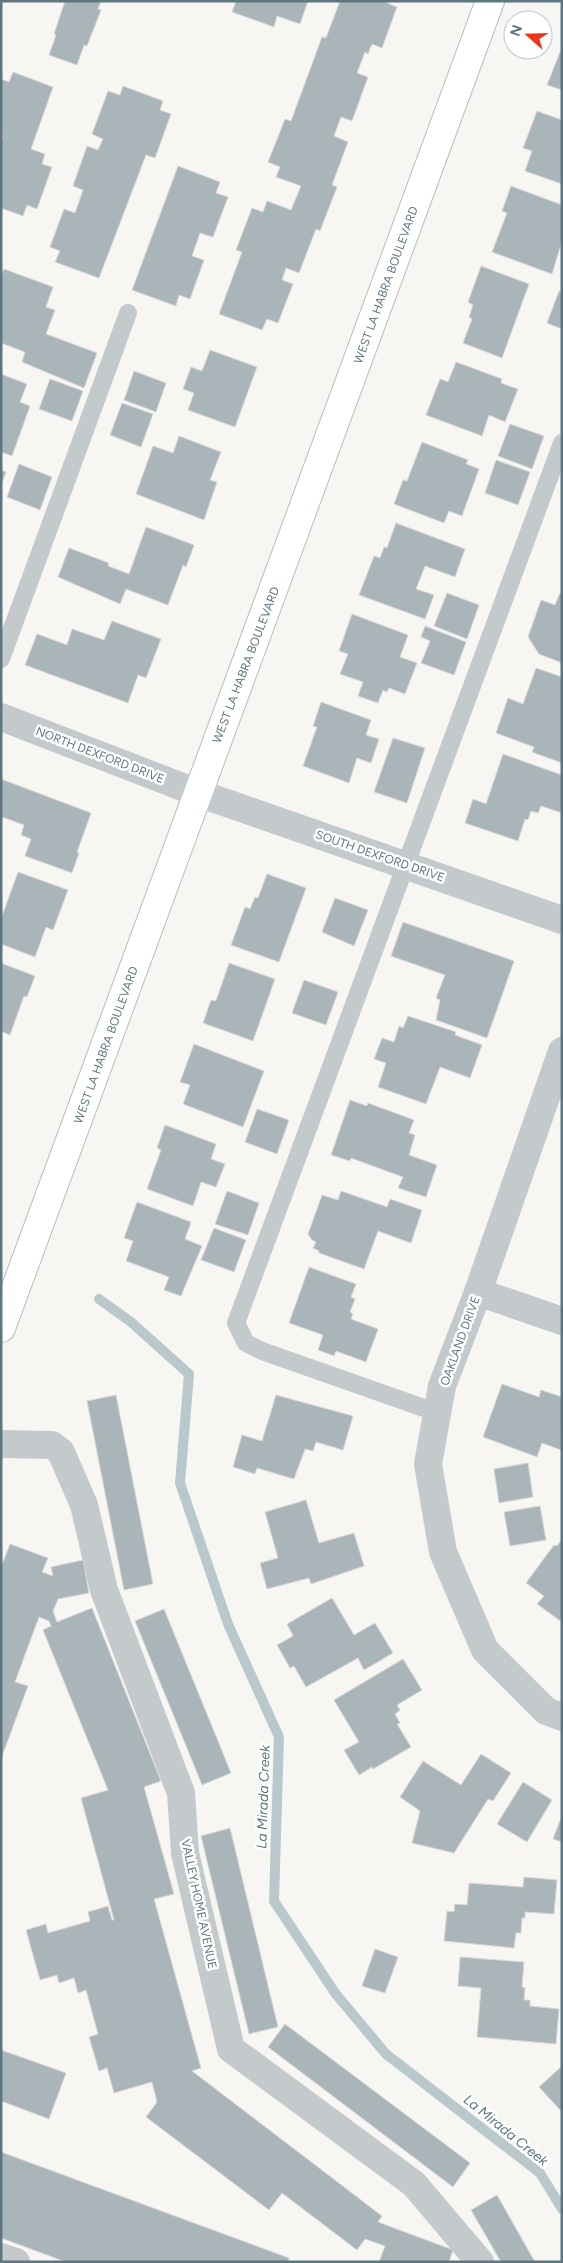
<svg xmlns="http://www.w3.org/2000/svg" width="563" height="2263" font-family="Figtree,sans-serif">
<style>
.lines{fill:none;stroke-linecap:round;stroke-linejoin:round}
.stream{stroke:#b9c9cb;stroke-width:10}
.building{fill:#aab5b9;stroke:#d8d8d6}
.secondary-casing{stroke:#b6bdc0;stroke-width:30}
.service{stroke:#c4c9cc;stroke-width:18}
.minor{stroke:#c4c9cc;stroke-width:28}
.secondary{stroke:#fff;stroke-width:28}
.labels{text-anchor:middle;stroke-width:5;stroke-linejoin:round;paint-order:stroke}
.street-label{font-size:12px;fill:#5f7681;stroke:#fff}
.water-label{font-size:14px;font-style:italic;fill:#5a777c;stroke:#fff}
</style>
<rect width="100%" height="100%" fill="#f7f6f3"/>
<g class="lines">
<path class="stream" d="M99,1299L131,1322L189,1374L180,1483L228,1624L279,1737L274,1901L335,1993L386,2054L540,2173L562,2209"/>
</g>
<g class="building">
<path d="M65,1H101L98,9L101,10L87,46L84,45L77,65L49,55L56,35L54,34Z"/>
<path d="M236,1H308L300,24L277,16L274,27L232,12Z"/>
<path d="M340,1H387V3L397,7L382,48L372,44L368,54L365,52L357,73L368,77L352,121L341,117L334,136L348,142L332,185L337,187L320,231L316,229L299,273L286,268L282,280L293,284L278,323L267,319L262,330L219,314L242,252L236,250L252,208L263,212L267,201L291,210L301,186L276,177L280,167L268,162L285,119L291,121L322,37L326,38Z"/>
<path d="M562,47V90L547,85Z"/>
<path d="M13,72L53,87L31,149L45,154L42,164L52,167L37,209L27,205L23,216L1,208V141L3,136L1,135V79L9,82Z"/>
<path d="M123,86L163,101L160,110L171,114L155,158L146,155L99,278L55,262L60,251L50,247L64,209L75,213L83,190L73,186L87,146L98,150L103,139L92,134L108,91L120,95Z"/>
<path d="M537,111L562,120V184L525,171L532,151L523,148Z"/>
<path d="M178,166L220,182L216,193L228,197L213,237L200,233L192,256L204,260L190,299L179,295L176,306L132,290Z"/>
<path d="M511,186L562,205V241L552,274L492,252L507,213L502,211Z"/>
<path d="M481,266L529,284L502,358L463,343L472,319L469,317L473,305L468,302Z"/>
<path d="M4,269L53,287L46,307L55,310L46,334L97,353L84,388L22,362L25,352L1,343V277Z"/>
<path d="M559,291L562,292V329L547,323Z"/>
<path d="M210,350L257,367L235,427L188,410L194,393L183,389L191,367L202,371Z"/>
<path d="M456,362L502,379L501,383L518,389L505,422L489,415L482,436L426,415L440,379L448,382Z"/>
<path d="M134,371L166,383L156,412L124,400Z"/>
<path d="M1,374L27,384L20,402L30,406L12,456L1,452Z"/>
<path d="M50,379L83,391L72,421L39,409Z"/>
<path d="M122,403L153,414L141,447L110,435Z"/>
<path d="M510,424L544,436L532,469L498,456Z"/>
<path d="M179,436L221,452L210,480L217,482L204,520L136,494L153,446L173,453Z"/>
<path d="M422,442L468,460L466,464L479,469L462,516L449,511L444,523L394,504L403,480L407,481Z"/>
<path d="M496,460L530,472L518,505L485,493Z"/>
<path d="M19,464L52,477L40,510L7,497Z"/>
<path d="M1,470L6,472L1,486Z"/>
<path d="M396,523L465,549L455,577L425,566L416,589L434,595L425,619L359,595L374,556L380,558L384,547L387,548Z"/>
<path d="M146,527L194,545L186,567L183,565L168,605L126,589L120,604L58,577L69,548L109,563L108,566L129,574Z"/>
<path d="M447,593L479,605L467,639L434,626Z"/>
<path d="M560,593L562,594V663L539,654L528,637L541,600L555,605Z"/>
<path d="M352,614L408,635L400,657L417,663L405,694L389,688L387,692L383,690L378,703L358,696L363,682L340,674L348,654L339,651Z"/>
<path d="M112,621L161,639L146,678L138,675L128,703L25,665L37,634L67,645L72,629L104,640Z"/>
<path d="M425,626L466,642L454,675L421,663L430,641L421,637Z"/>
<path d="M536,668L562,677V763L532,752L534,747L496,733L508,698L523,704Z"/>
<path d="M321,702L371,720L366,735L379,739L371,763L357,758L349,783L303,766L317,727L313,726Z"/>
<path d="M393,738L425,748L407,803L374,792Z"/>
<path d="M503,754L562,775V813L541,806L538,813L531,811L528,820L525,819L518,841L465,823L473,799L486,804Z"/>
<path d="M1,779L91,813L77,852L79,853L72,873L25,856L31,839L21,835L24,825L2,817Z"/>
<path d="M18,872L68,890L53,930L46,927L35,957L1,944V919Z"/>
<path d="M267,874L306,888L279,962L231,945L245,907L250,909L255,897L258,898Z"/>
<path d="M335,898L368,910L354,946L322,932Z"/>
<path d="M403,922L514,961L487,1038L436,1020L440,1000L436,998L445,975L391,956Z"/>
<path d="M1,963L35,976L27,997L24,996L10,1035L1,1031Z"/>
<path d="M229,963L275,979L253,1041L203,1023L211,1000L216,1001Z"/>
<path d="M304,980L338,992L326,1025L292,1013Z"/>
<path d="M408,1016L456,1032L455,1035L482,1045L470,1078L440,1067L426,1104L378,1087L386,1063L374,1059L382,1038L394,1042L399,1026L403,1028Z"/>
<path d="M194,1044L264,1071L243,1127L183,1104L190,1085L180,1082Z"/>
<path d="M350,1100L367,1106L368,1103L414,1120L409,1133L415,1135L409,1155L437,1165L426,1197L398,1188L403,1177L351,1158L350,1161L331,1155Z"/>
<path d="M257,1109L289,1120L277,1154L245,1142Z"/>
<path d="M165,1125L216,1144L211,1159L225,1164L216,1187L201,1182L193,1206L147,1189L161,1150L157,1148Z"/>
<path d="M227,1191L259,1203L248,1235L215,1224Z"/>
<path d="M341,1191L387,1207L390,1199L422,1210L411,1243L378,1231L364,1269L319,1253V1251L313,1248L316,1242L312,1240L308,1234L322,1195L338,1200Z"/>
<path d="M137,1202L191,1222L185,1239L202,1246L181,1296L164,1290L169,1277L126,1261L133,1241L124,1238Z"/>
<path d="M214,1228L246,1240L234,1272L201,1260Z"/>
<path d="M309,1267L356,1284L351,1297L355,1299L350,1312L353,1314L351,1319L378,1329L366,1362L336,1351L334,1356L318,1350L323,1335L289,1323Z"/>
<path d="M502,1384L539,1397L541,1390L562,1397L561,1450L542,1443L537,1457L483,1437Z"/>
<path d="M116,1395L153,1584L124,1590L87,1401Z"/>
<path d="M276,1395L353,1416L343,1450L316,1442L313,1451L305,1449L294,1479L257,1468L255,1474L233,1467L242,1435L262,1441Z"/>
<path d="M528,1463L533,1497L499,1503L494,1469Z"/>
<path d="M306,1500L319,1543L354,1533L364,1566L311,1584L309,1578L267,1589L260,1563L278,1558L265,1512Z"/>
<path d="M540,1506L546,1540L510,1546L504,1512Z"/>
<path d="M562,1539V1622L537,1604L544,1596L526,1583L554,1545L557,1546Z"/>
<path d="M10,1544L48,1558L42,1572L53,1576L51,1567L83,1560L89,1593L58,1599L53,1611L57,1622L92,1608L161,1781L144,1787L174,1894L154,1899L201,2068L192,2071L382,2216L378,2222L453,2250L449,2262H379L385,2246L365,2239L357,2250L282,2193L269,2210L146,2117L157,2102L152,2082L114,2093L107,2068L99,2071L89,2037L98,2034L86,1990L78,1993L74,1978L59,1983L57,1975L40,1980L26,1930L46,1924L48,1933L90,1921L88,1912L108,1906L112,1920H114L81,1798L108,1790L43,1630L51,1626L49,1621L39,1617L15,1682L28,1686L1,1759V1567Z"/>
<path d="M332,1598L354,1635L375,1623L393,1653L364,1670L358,1658L306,1687L294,1666L290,1668L277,1645L293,1636L287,1624Z"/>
<path d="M164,1609L231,1773L202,1785L135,1621Z"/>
<path d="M403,1659L422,1690L397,1705L400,1710L395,1714L400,1723L397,1724L411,1747L373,1769L372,1767L359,1775L344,1750L359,1742L334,1700Z"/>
<path d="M481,1754L511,1773L493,1801L488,1799L454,1853L412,1843L420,1811L400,1797L423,1761L461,1785Z"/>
<path d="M523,1782L552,1800L527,1842L497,1824Z"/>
<path d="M562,1815V1842L553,1839Z"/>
<path d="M230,1828L278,2027L249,2034L201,1836Z"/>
<path d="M524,1877L557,1880L554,1914L525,1912V1918H522L521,1933H516L514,1948L444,1941L447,1911L454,1912L455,1904L467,1905L469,1883L523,1887Z"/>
<path d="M375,1949L398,1957L385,1993L362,1986Z"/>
<path d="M460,1957L524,1962L522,1987L525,1988L524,2000H530V2006L559,2009L556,2044L477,2037L481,1988L458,1986Z"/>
<path d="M285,2024L470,2163L453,2187L268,2047Z"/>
<path d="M1,2050L66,2073L49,2119L1,2101Z"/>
<path d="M562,2066V2112L539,2087Z"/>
<path d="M1,2152L289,2258L288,2262H66L1,2238Z"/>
<path d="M497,2195L535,2262H501L471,2210Z"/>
</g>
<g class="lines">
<defs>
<path id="secondary" d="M1,1328L490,1"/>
</defs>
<use href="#secondary" class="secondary-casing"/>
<g class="service">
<path d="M1,659L128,313"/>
<path d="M438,1413L262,1351L246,1343L236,1323L562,443"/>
</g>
<g class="minor">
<path d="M1,717L198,793L562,920"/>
<path d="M562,1051L478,1292L442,1386L428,1464L443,1552L485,1650L546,1711L562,1717"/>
<path d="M478,1292L562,1321"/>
<path d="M1,1444L52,1445L61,1452L84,1505L104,1590L181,1793L185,1853L231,2049L414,2184L480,2262"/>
<path d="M1,2257L16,2262"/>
</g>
<use href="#secondary" class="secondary"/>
</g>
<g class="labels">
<g class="street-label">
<text transform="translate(386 285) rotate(-70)" y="4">WEST LA HABRA BOULEVARD</text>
<text transform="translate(246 665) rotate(-69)" y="4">WEST LA HABRA BOULEVARD</text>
<text transform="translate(100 755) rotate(21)" y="4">NORTH DEXFORD DRIVE</text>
<text transform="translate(380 856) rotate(19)" y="4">SOUTH DEXFORD DRIVE</text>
<text transform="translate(106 1045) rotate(-70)" y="4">WEST LA HABRA BOULEVARD</text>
<text transform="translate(460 1341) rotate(-70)" y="4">OAKLAND DRIVE</text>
<text transform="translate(199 1904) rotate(78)" y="4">VALLEY HOME AVENUE</text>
</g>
<g class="water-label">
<text transform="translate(263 1797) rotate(-88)" y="5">La Mirada Creek</text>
<text transform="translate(506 2130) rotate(39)" y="5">La Mirada Creek</text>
</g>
</g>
<rect width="563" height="2263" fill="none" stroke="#5f7681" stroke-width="5"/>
<g transform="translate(528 35) rotate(290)"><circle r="24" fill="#ffffff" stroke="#bfc8cd"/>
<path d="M0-4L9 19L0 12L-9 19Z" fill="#f0321a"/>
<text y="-8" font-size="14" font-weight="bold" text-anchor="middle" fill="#5f7681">N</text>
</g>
</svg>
